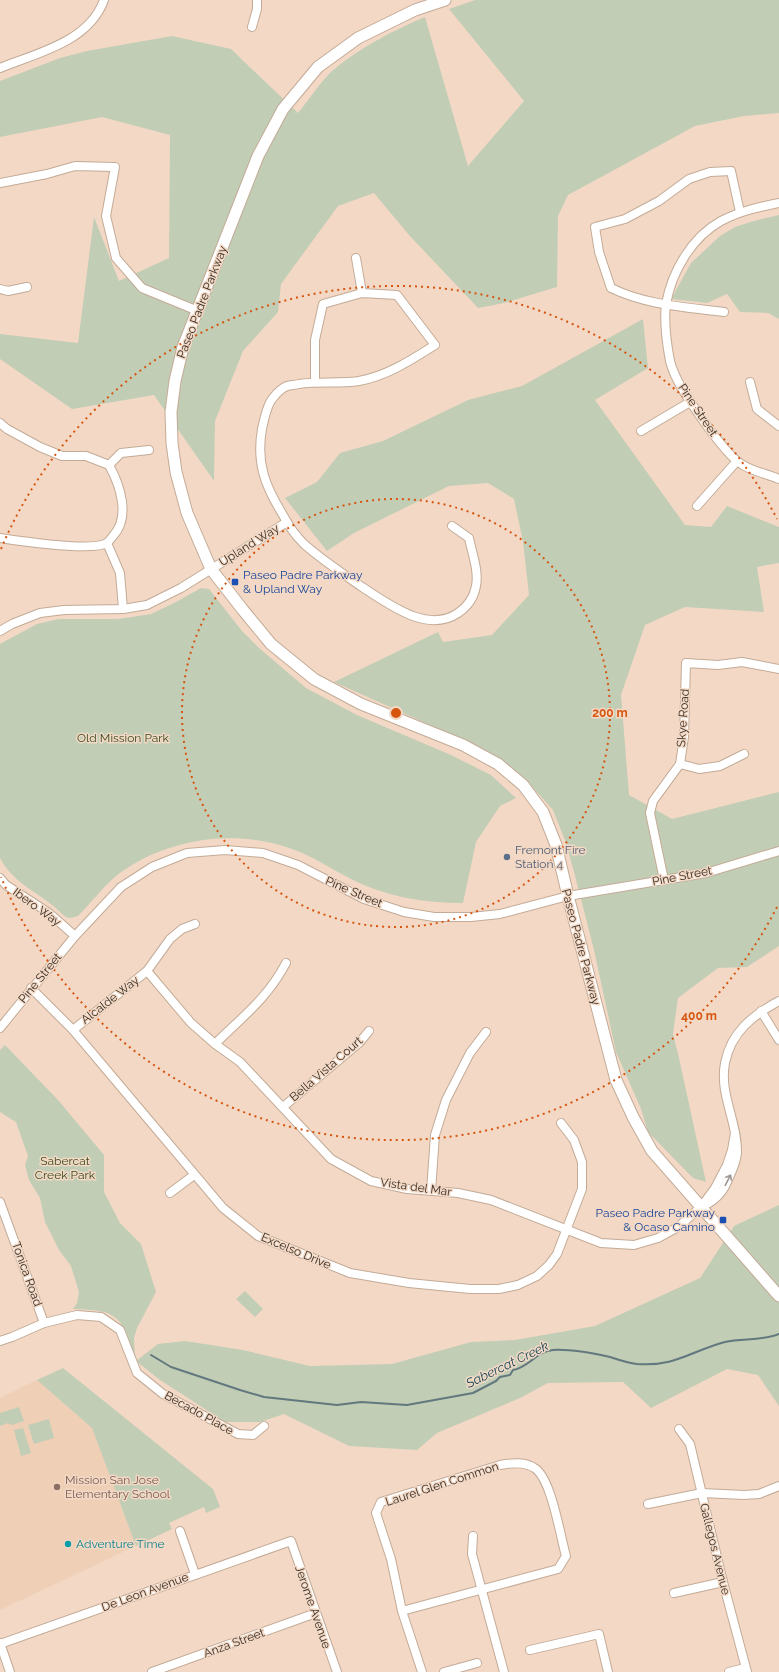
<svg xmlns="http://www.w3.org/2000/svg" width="779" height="1672" font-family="Raleway,sans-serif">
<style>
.built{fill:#efcfb5}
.green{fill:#c2cdb6}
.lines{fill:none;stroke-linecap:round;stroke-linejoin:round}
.stream{stroke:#62787e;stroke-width:2}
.minor-casing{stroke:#c3ab97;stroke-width:10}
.secondary-casing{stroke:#c3ab97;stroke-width:13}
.minor{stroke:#fff;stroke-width:8}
.secondary{stroke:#fff;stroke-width:11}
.oneway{stroke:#9c9692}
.ring{fill:none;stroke:#d6550f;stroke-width:2;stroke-dasharray:2 4}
.transit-dot{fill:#1a4fb4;stroke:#f3d9c5;stroke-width:1.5}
.service-dot{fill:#5c6f8a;stroke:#f3d9c5;stroke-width:1.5}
.education-dot{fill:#8d6e63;stroke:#f3d9c5;stroke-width:1.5}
.culture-dot{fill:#0f9aa8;stroke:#f3d9c5;stroke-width:1.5}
.labels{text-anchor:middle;stroke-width:3;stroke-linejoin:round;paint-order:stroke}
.street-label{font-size:12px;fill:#382e26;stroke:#f3d9c5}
.transit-label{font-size:12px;fill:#164399;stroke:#f3d9c5;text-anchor:start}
.park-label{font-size:12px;fill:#36491c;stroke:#f3d9c5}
.service-label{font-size:12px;fill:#4e5e75;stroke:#f3d9c5;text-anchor:start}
.education-label{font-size:12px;fill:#785e54;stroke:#f3d9c5;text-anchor:start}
.culture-label{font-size:12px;fill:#0d838f;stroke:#f3d9c5;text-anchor:start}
.water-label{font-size:13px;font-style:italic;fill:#154858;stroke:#f3d9c5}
.centre{fill:#d6550f;stroke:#f3d9c5;stroke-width:2}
.ring-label{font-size:12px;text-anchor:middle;font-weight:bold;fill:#d6550f;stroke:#f3d9c5;stroke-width:3;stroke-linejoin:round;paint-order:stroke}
</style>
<rect width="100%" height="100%" fill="#f3d9c5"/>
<path class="built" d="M37,1380L92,1428L136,1546L0,1610V1398Z"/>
<g class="green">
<path d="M475,0H779V113L744,116L695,126L568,195L558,216L557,287L504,303L478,308L409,235L374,193L338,206L281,284L278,312L243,351L215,421L214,481L154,395L72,409L0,359V334L78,343L94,217L119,281L169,258L170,135L102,117L0,137V81L60,58L87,51L172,36L231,49L298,113C309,100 321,81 333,70C361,47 392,31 425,17L468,166L524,101L449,9Z"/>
<path d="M779,215V319L768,313L740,312L727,294L707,303L671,299L691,263L720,236L735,227L754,221Z"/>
<path d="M643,319L648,368L595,400L685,525L711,527L727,506L779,527V563L757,567L764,612L685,607L645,625L621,695L629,795L672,819L779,792V946L747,967L718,968L678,998L673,1034L679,1058L706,1182L693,1178L648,1132L641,1109L616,1052L594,950L574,872L566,843L553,810L526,780L501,760L479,747L334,682L438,632L443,642L492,635L529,595L523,542L514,499L488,483L449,486L354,533L327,551L285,498L317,482L340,453L383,441L468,400L522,386Z"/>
<path d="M201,588L209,589L242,631L259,648L306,688L357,715L451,755L491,775L516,798L500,806L476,842L463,903C424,903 387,897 351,879C331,869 312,855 289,848C233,828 163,839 116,876C102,888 91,903 78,916C74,917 70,919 66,917C61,914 57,908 52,905C32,889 13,882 0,858V644L37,624L59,619H118L151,614L176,602Z"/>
<path d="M5,1045L58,1100L104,1155V1192L120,1223L141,1244L156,1292L137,1328L134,1338L135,1358C122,1316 118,1310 73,1309L77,1303L79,1292L71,1266L59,1250L45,1222L40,1198L29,1180L25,1165L28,1156L16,1122L0,1112V1050Z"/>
<path d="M779,1205V1406L758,1375L727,1369L651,1408L623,1382L548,1383L520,1398L437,1433L417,1450L349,1446L284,1414L260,1422H225L160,1380L136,1361L158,1344L185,1341L243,1350L310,1366L392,1364L471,1342L515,1340L595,1326L700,1278L734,1226Z"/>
<path d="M245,1291L263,1309L255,1317L236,1299Z"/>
<path d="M63,1368L213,1489L220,1507L206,1513L204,1507L169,1523L172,1529L136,1546L92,1428L37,1380Z"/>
<path d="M19,1407L24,1421L12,1425L8,1423L0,1426V1413Z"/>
<path d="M49,1419L54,1438L34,1444L28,1425Z"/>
<path d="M23,1428L31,1453L21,1456L14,1430Z"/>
</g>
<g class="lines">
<path class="stream" d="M151,1355L171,1367L240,1390L264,1397L337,1405L361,1402L407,1405L473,1393L496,1381L500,1377L510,1375L513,1370C528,1368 537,1351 553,1350C572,1349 592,1353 610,1357C619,1360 628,1363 637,1364C675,1367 691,1351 725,1342C742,1338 763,1341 779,1334"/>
<defs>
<g id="minor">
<path d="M252,27L257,9V0"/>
<path d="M0,68C37,53 89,42 104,0"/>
<path d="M0,183L47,174L75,166L115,167L106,216L116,258L142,288L198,311"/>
<path d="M779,203C759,207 740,211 721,221C692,237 672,271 666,304C664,320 667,345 670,361C675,381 691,403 702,419C712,433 725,451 737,461C749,471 765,473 779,479"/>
<path d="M356,258L362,293"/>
<path d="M0,289L8,291L27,287"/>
<path d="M724,312C685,307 646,305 611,288L599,252L595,227L625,219L659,201L689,179L710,172L731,171L740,212"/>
<path d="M315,382V340L323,304L362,293L397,295L435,345C411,360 387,376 359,381C339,384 318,381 299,384C295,385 290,385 287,386C282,388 276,394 273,398C267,404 264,420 262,429C256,463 265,486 283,515C288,525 296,536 304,544C322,560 342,573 362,587C389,604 427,634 458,613C467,607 474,597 476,586C479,571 472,553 469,538L452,526"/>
<path d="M750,382L757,409L779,426"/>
<path d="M0,423L7,429L40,447L62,456H86L109,465C120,485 131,517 113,536C111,538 109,542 107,543C91,552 20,541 0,538"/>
<path d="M641,431L690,402"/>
<path d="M109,465L121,453L149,450"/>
<path d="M697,506L737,461"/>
<path d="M107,543L120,573L123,609"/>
<path d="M0,631L12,624L40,613L64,610L123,609L147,605L181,588L287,522"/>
<path d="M680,764L699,769L720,766L744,754"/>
<path d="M0,878L6,885L49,913L75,936"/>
<path d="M664,880L650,813L653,801L680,764L684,737L686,663L718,665L742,662L779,669"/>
<path d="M147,971L191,1023L215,1044L240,1062L331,1159L371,1181L407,1189L458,1193L491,1200L601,1243L634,1245L658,1238L678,1227L701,1207L715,1188L727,1165L732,1150L735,1133"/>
<path d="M31,988L73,1030L223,1208L258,1236L350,1273L409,1283L470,1289H499L518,1285L537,1276L549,1265L557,1254L582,1189V1162L574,1140L561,1123"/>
<path d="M761,1011L779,1040"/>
<path d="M0,1028L75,936L121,887L152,867L187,853L225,850L263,853L298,865L364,899L404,912L434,917H471L500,914L568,896L706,873L779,851"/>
<path d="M73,1030L147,971L170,939L182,929L195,924"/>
<path d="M215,1044C243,1016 267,999 286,963"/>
<path d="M283,1107L359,1043L369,1031"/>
<path d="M431,1191L435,1135L446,1100L470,1053L486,1032"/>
<path d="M170,1193L194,1175"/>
<path d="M0,1202L44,1323"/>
<path d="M701,1207C713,1202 722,1194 727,1182C731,1173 736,1164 737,1153C738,1122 719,1095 725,1063C731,1032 753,1015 779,1001"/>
<path d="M0,1341L12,1337L44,1323L77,1315L101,1317L120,1330L137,1373L163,1394L238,1434L253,1435L264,1426"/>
<path d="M679,1429L690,1444L723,1582L747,1672"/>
<path d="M648,1504L702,1493L744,1495L759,1494L779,1486"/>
<path d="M180,1531L195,1574"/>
<path d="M473,1536L472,1554L504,1672"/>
<path d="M674,1593L723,1582"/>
<path d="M402,1611L558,1569L566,1556C560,1535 552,1482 536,1469C526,1461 511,1463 500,1465L381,1502L376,1513L391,1559L402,1611L422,1672"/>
<path d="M0,1643L10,1672"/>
<path d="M0,1644L291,1541L337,1672"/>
<path d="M530,1650L599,1634L608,1672"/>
<path d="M152,1672L316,1613"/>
<path d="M444,1672L477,1663"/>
<path d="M729,1672L745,1668"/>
</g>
<path id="secondary" d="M445,0L415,10L358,38L318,67L283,109L258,156L183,347L175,381L171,412L172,443L176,472L187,513L211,569L243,610L271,644L314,679L361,704L463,745L498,764L523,785L543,812L556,845L568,896L616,1080L633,1117L652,1151L779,1296"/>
</defs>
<use href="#minor" class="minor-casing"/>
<use href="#secondary" class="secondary-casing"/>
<use href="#minor" class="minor"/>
<use href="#secondary" class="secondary"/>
</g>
<defs><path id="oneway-shaft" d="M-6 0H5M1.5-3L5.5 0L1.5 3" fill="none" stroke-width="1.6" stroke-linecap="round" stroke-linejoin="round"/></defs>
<use class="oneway" href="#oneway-shaft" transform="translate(728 1180) rotate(-63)"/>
<g class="ring">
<circle cx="396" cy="713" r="214"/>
<path d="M777 907A428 428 0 0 1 1 877M1 549A428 428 0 0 1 777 519"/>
</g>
<g class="transit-dot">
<rect x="231" y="578" width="8" height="8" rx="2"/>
<rect x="719" y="1216" width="8" height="8" rx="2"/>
</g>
<circle class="service-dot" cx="507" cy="857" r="4"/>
<circle class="education-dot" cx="57" cy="1487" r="4"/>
<circle class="culture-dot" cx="68" cy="1544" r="4"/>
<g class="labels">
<g class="street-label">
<text transform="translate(202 302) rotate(-69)" y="4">Paseo Padre Parkway</text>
<text transform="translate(698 410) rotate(56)" y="4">Pine Street</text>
<text transform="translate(249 545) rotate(-32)" y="4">Upland Way</text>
<text transform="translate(683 718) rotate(-86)" y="4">Skye Road</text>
<text transform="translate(682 876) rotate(-11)" y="4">Pine Street</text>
<text transform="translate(354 892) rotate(23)" y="4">Pine Street</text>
<text transform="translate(37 907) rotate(36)" y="4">Ibero Way</text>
<text transform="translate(581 947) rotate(75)" y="4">Paseo Padre Parkway</text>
<text transform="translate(40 978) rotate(-51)" y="4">Pine Street</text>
<text transform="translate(110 1000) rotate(-38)" y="4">Alcalde Way</text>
<text transform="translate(326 1069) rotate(-41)" y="4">Bella Vista Court</text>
<text transform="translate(416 1187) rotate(8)" y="4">Vista del Mar</text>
<text transform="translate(296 1251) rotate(23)" y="4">Excelso Drive</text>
<text transform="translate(27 1274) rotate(70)" y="4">Tonica Road</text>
<text transform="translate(199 1413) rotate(29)" y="4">Becado Place</text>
<text transform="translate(442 1484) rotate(-18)" y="4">Laurel Glen Common</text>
<text transform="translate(715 1549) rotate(76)" y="4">Gallegos Avenue</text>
<text transform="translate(145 1592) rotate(-20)" y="4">De Leon Avenue</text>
<text transform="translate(313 1607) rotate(71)" y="4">Jerome Avenue</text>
<text transform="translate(234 1643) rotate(-20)" y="4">Anza Street</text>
</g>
<g class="transit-label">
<text x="243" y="579">Paseo Padre Parkway<tspan x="243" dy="14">&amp; Upland Way</tspan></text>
<text x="715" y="1217" text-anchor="end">Paseo Padre Parkway<tspan x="715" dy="14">&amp; Ocaso Camino</tspan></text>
</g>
<g class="park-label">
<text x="123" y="742">Old Mission Park</text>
<text x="65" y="1165">Sabercat<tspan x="65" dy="14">Creek Park</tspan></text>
</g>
<g class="service-label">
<text x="515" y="854">Fremont Fire<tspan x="515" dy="14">Station 4</tspan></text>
</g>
<g class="education-label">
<text x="65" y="1484">Mission San Jose<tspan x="65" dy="14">Elementary School</tspan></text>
</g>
<g class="culture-label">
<text x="76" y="1548">Adventure Time</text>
</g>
<g class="water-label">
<text transform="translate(507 1364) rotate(-26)" y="5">Sabercat Creek</text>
</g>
</g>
<circle cx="396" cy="713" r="6" class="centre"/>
<g class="ring-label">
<text x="610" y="717">200 m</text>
<text x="699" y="1020">400 m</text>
</g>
</svg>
